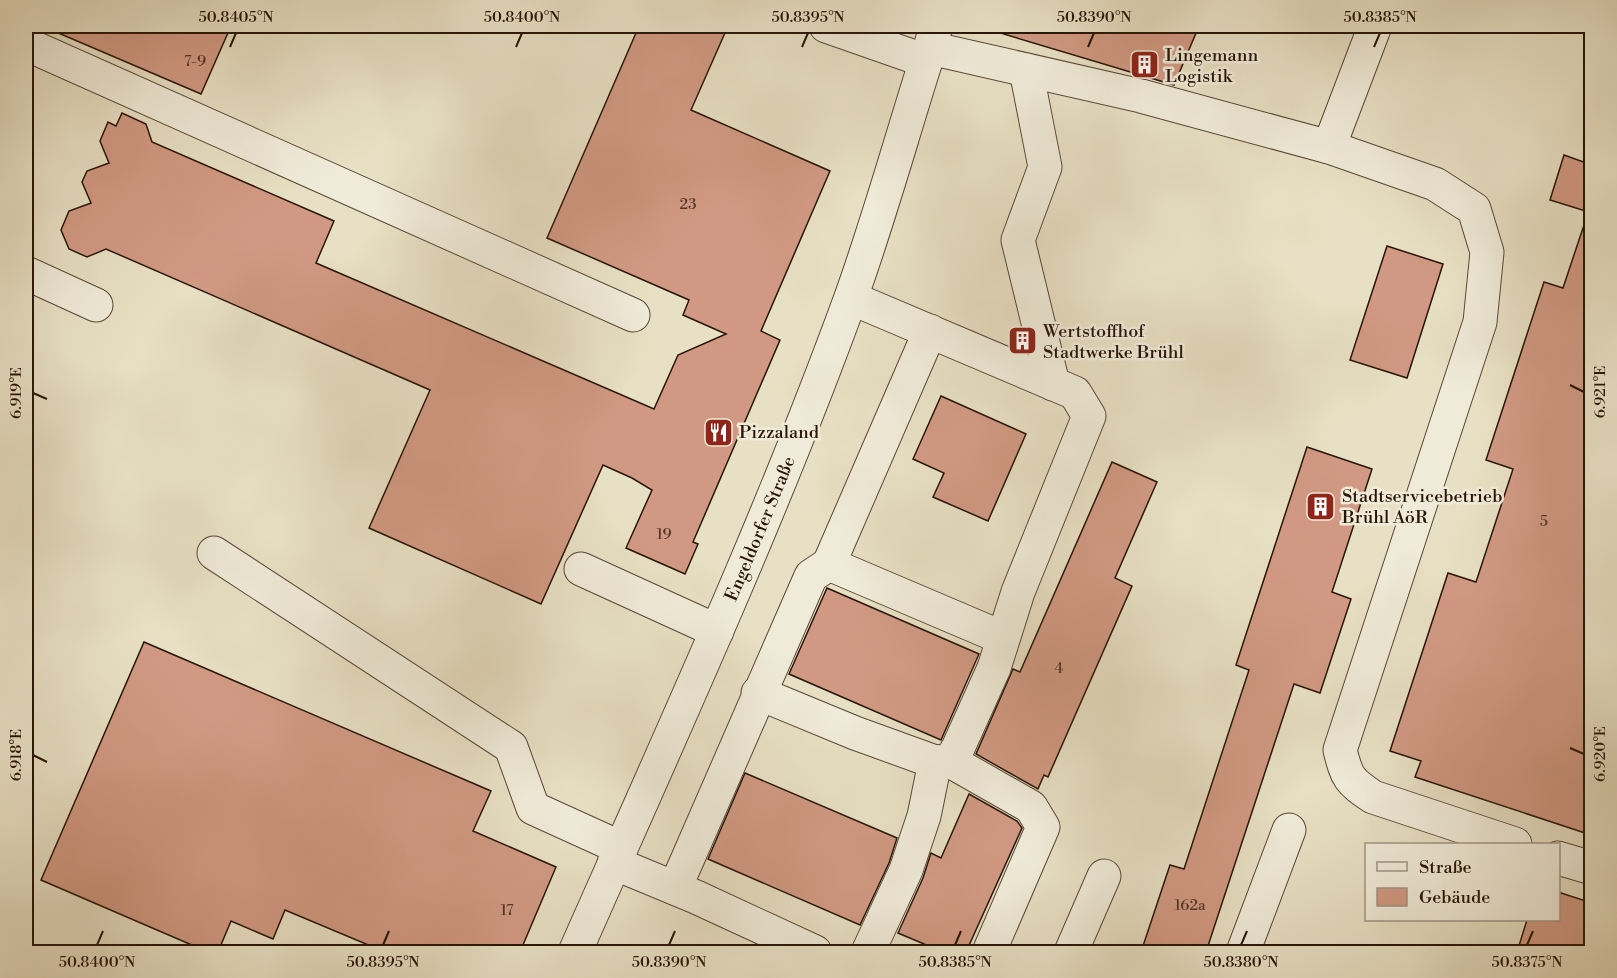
<svg xmlns="http://www.w3.org/2000/svg" width="1617" height="978" font-family="'Libre Bodoni',serif">
<style>
.building{fill:#d19983;stroke:#271508;stroke-width:1.5}
.lines{fill:none;stroke-linecap:round;stroke-linejoin:round}
.minor-casing{stroke:#574837;stroke-width:35}
.minor{stroke:#f0ebd9;stroke-width:33}
.ticks{fill:none;stroke:#271508;stroke-width:2}
.labels{text-anchor:middle;stroke-width:5;stroke-linejoin:round;paint-order:stroke}
.number-label{font-size:15px;fill:#523627}
.poi-label{font-size:18px;fill:#271508;stroke:#f0ebd9;text-anchor:start}
.street-label{font-size:18px;fill:#271508;stroke:#f0ebd9}
.neatline{fill:none;stroke:#271508;stroke-width:2}
.ticks-label{font-size:15px;text-anchor:middle;fill:#271508}
</style>
<rect width="100%" height="100%" fill="#e8e0c4"/>
<filter id="stains"><feTurbulence type="fractalNoise" baseFrequency=".00333" numOctaves="4"/><feColorMatrix values="0 0 0 0 .2 0 0 0 0 .09 0 0 0 0 .02 0 0 0 .5 -.17"/></filter>
<radialGradient id="worn" r=".72"><stop offset=".6" stop-color="#630" stop-opacity="0"/><stop offset="1" stop-color="#630" stop-opacity=".3"/></radialGradient>
<g class="building">
<path d="M42,26H231L201,94Z"/>
<path d="M639,26H728L691,110L830,171L761,331L780,340L693,542L698,544L685,574L626,548L652,490L632,478L603,465L541,604L369,528L430,390L106,249L87,257L69,249L61,230L69,211L91,203L82,182L87,171L109,163L100,141L108,122L116,126L122,113L146,124L152,142L334,221L316,263L654,409L678,355L726,334L683,315L689,300L547,238Z"/>
<path d="M997,26H1199L1174,85L997,32Z"/>
<path d="M1564,155L1592,165V213L1550,200Z"/>
<path d="M1587,216H1592V813L1585,833L1415,777L1421,761L1390,751L1448,573L1476,582L1513,469L1486,460L1544,282L1563,288Z"/>
<path d="M1387,246L1443,264L1407,378L1350,360Z"/>
<path d="M941,396L1026,434L988,521L933,497L944,473L913,459Z"/>
<path d="M1307,447L1372,469L1332,592L1351,599L1320,693L1294,684L1206,952H1141L1170,865L1184,869L1249,670L1236,665Z"/>
<path d="M1112,462L1157,482L1115,578L1132,586L1048,777L1044,775L1038,789L976,754L1013,669L1020,672Z"/>
<path d="M827,588L979,654L941,740L789,674Z"/>
<path d="M144,642L491,791L473,831L556,867L520,952H385L285,910L273,939L231,921L218,952H208L41,880Z"/>
<path d="M745,773L897,838L889,863L860,925L708,859Z"/>
<path d="M969,794L1017,821L1022,828L966,952H943L898,933L923,878L931,853L941,858Z"/>
<path d="M1558,892L1592,903V952H1517L1527,920H1558Z"/>
</g>
<g class="lines">
<defs>
<g id="minor">
<path d="M826,26L926,61"/>
<path d="M26,44L633,315"/>
<path d="M930,48L1141,96L1329,147L1435,184L1474,209L1487,252L1480,322L1340,750C1347,778 1349,781 1373,797L1515,844"/>
<path d="M1026,70L1045,167L1018,240L1053,384"/>
<path d="M1329,147L1375,26"/>
<path d="M26,273L96,305"/>
<path d="M930,331L829,564L1003,638"/>
<path d="M214,553L511,747L533,808L621,848"/>
<path d="M581,569L717,631"/>
<path d="M758,693L855,733L935,762L950,761L958,748L994,668L1018,592L1089,416L1075,393L851,298"/>
<path d="M950,761L1031,807L1043,827L989,952"/>
<path d="M1558,858L1592,868"/>
<path d="M614,863L696,897L815,952"/>
<path d="M675,888L811,576L829,564"/>
<path id="s1" d="M575,952C670,737 769,522 850,300C880,217 903,132 930,48L936,26"/>
<path d="M868,952L906,870L924,816L935,762"/>
<path d="M1071,952L1104,876"/>
<path d="M1243,952L1289,830"/>
</g>
</defs>
<use href="#minor" class="minor-casing"/>
<use href="#minor" class="minor"/>
</g>
<path class="ticks" d="M230,47L236,33M516,47L522,33M802,47L808,33M1088,47L1094,33M1374,47L1380,33M1570,385L1584,392M33,393L47,399M1570,748L1584,754M33,755L47,762M97,945L103,931M383,945L389,931M669,945L675,931M955,945L961,931M1241,945L1247,931M1527,945L1533,931"/>
<defs>
<symbol id="building-square" viewBox="-11 -11 22 22"><rect x="-9" y="-9" width="18" height="18" rx="4" fill="#8f2418" stroke="#f0ebd9"/><path d="M-4-6H4V6H1V3H-1V6H-4ZM-2.5-4.3h1.7v1.8h-1.7ZM.8-4.3h1.7v1.8H.8ZM-2.5-1h1.7V.8h-1.7ZM.8-1h1.7V.8H.8Z" fill="#fff"/></symbol>
<symbol id="restaurant-square" viewBox="-11 -11 22 22"><rect x="-9" y="-9" width="18" height="18" rx="4" fill="#8f2418" stroke="#f0ebd9"/><path d="M-5-6h1v4h1v-4h1v4h1v-4h1v5L-1.5 .5V6h-2V.5L-5-1ZM5-6V6H3V1.5H1.5Q1.5-4 5-6Z" fill="#fff"/></symbol>
</defs>
<g fill-rule="evenodd">
<use href="#building-square" x="1128" y="48" width="33" height="33"/>
<use href="#building-square" x="1006" y="324" width="33" height="33"/>
<use href="#restaurant-square" x="702" y="416" width="33" height="33"/>
<use href="#building-square" x="1304" y="490" width="33" height="33"/>
</g>
<g class="labels">
<g class="number-label">
<text x="195" y="66">7-9</text>
<text x="688" y="209">23</text>
<text x="1544" y="526">5</text>
<text x="664" y="539">19</text>
<text x="1059" y="673">4</text>
<text x="1190" y="910">162a</text>
<text x="507" y="915">17</text>
</g>
<g class="poi-label">
<text x="1165" y="61">Lingemann<tspan x="1165" dy="21">Logistik</tspan></text>
<text x="1043" y="337">Wertstoffhof<tspan x="1043" dy="21">Stadtwerke Brühl</tspan></text>
<text x="739" y="438">Pizzaland</text>
<text x="1342" y="502">Stadtservicebetrieb<tspan x="1342" dy="21">Brühl AöR</tspan></text>
</g>
<g class="street-label">
<text dy="6" stroke="none"><textPath href="#s1" startOffset="462">Engeldorfer Straße</textPath></text>
</g>
</g>
<rect width="1617" height="978" fill="none" stroke="#e8e0c4" stroke-width="66"/>
<rect x="1365" y="843" width="195" height="78" fill="#f0ebd9" stroke="#a09585" stroke-width="1.5"/>
<rect x="1377" y="862" width="30" height="9" fill="#f0ebd9" stroke="#a09585" stroke-width="1.5"/>
<text x="1419" y="873" font-size="18" fill="#271508">Straße</text>
<rect x="1377" y="888" width="30" height="18" fill="#d19983" stroke="#a09585" stroke-width="1.5"/>
<text x="1419" y="903" font-size="18" fill="#271508">Gebäude</text>
<rect x="33" y="33" width="1551" height="912" class="neatline"/>
<g class="ticks-label">
<text x="236" y="22">50.8405°N</text>
<text x="522" y="22">50.8400°N</text>
<text x="808" y="22">50.8395°N</text>
<text x="1094" y="22">50.8390°N</text>
<text x="1380" y="22">50.8385°N</text>
<text transform="translate(1600 392) rotate(-90)" y="5">6.921°E</text>
<text transform="translate(16 393) rotate(-90)" y="5">6.919°E</text>
<text transform="translate(1600 754) rotate(-90)" y="5">6.920°E</text>
<text transform="translate(16 755) rotate(-90)" y="5">6.918°E</text>
<text x="97" y="967">50.8400°N</text>
<text x="383" y="967">50.8395°N</text>
<text x="669" y="967">50.8390°N</text>
<text x="955" y="967">50.8385°N</text>
<text x="1241" y="967">50.8380°N</text>
<text x="1527" y="967">50.8375°N</text>
</g>
<rect width="100%" height="100%" filter="url(#stains)"/>
<rect width="100%" height="100%" fill="url(#worn)"/>
</svg>
